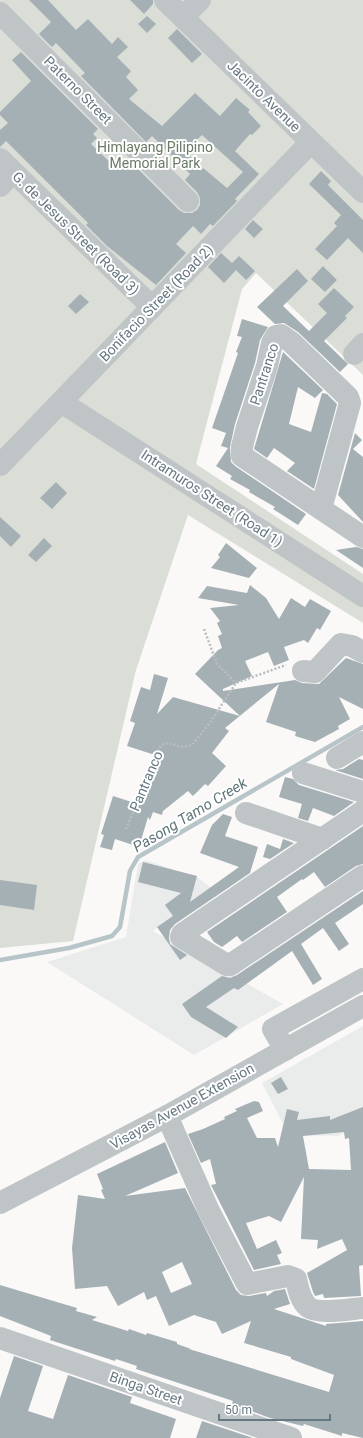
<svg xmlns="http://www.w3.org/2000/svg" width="363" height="1438" font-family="Roboto,sans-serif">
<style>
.built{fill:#eaebeb}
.green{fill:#daded7}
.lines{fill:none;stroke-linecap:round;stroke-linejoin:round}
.stream{stroke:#b8c5c8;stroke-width:4.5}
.building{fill:#a5b0b5;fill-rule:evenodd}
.path{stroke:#babec0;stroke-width:2.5;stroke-dasharray:2 2;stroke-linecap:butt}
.minor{stroke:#bfc4c7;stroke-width:22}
.labels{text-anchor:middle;stroke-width:4;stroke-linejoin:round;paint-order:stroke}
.street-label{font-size:14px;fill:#667881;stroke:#fff}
.park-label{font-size:14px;fill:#6a7a65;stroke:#fff}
.water-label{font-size:15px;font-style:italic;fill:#60767b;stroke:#fff}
</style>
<rect width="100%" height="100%" fill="#faf9f8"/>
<g class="built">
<path d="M145,860L197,877L213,889L153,931L283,1004L194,1055L47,962L126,937L138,864Z"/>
<path d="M363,1026V1123L338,1136L289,1135L262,1083Z"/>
</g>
<path class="green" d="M0,0H363V375L256,273L242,289L196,464L363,574V623L188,515L136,670L73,941L0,948Z"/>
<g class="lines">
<path class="stream" d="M0,960L69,948L112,936L120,927L130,871L138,857L363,727"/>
</g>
<g class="building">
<path d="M29,0H48L76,30L88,19L112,44L118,37L128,47L117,57L131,71L126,77L138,90L129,99L162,126L195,93L220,116L236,98L250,110L248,112L261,126L252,135L250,134L235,151L259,174L235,199L237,201L213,226L210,224L201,234L193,226L176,244L186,253L156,285L107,246L86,225L88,223L6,141L0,147V130L8,123L0,115V112L31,81L12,60L21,52L98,129L93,134L97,138L91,144L115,167L127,158L179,210L184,213H192L197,210L200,205V198L197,192L185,180L190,174L152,136L146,142L81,76L85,73L56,43L52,47L39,34L51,22ZM202,135L243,172L227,188L184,152Z"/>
<path d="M130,0H153V4L144,14Z"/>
<path d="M147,16L156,24L147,33L138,24Z"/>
<path d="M177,29L202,54L192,63L168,38Z"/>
<path d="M321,171L331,181L328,185L363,220V253L348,238L327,260L315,249L337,226L334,223L341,215L309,184Z"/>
<path d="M253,220L263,229L254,238L245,229Z"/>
<path d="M221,253L232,263L239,256L255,271L246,280L236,270L224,283L208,267Z"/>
<path d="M323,266L337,280L325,292L311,279Z"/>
<path d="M297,269L308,281L283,306L309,331L327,313L318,304L334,288L354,307L345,316L347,318L324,341L348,364L340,372L298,332L284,323L275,324L257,307Z"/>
<path d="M80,294L89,302L76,314L68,306Z"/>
<path d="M242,319L268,327L260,340L255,363L235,424L230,447L231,462L235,466L306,514L298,525L273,509L275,507L249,492L250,490L230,479L232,476L216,466L228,448L221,446L226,433L212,428L238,353L236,352L242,337L237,336Z"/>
<path d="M283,352L323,390L315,398L298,387L289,424L311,432L322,393L327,394L337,404L314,489L287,471L295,463L274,448L267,458L254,449Z"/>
<path d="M355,433L362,440L353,449L363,457V522L338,495Z"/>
<path d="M56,482L67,493L52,509L40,498Z"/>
<path d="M0,517L21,536L11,547L0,536Z"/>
<path d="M44,538L52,546L36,562L28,555Z"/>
<path d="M226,543L257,568L249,578L211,568L220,557L218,555Z"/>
<path d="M356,547L363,549V568L336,550Z"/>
<path d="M250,585L266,598L279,619L291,598L305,607L310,599L331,611L320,630L317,628L308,643L304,640L284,647L289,660L274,666L268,652L245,661L252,676L223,689V691L295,680L302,683L319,684L346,658L363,664V709L339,697L350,719L338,726L339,729L315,742L295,736L296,732L266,722L279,684L225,728L229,731L212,753L226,766L208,786L205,784L193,796L188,791L163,811L162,815L153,812L150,820L148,817L139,847L115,839L112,850L100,847L104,835L101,834L113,796L141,805L155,755L127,746L135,723L130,721L141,687L150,690L154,674L168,678L157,714L173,697L240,716L195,674L218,650L222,648L218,636L222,634L217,623L220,621L210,608L239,605L198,598L207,586L247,593Z"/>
<path d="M359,759L363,760V779L335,770L343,769Z"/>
<path d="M285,777L293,779L299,785L354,802L334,816L313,808L308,821L298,818L302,804L279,797Z"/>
<path d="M223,814L232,817L225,836L258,847L250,873L175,924L170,930L169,938L170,944L187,955L180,960L157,927L173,916L165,905L181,893L138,882L143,862L197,876L190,902L239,867L200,853L212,825Z"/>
<path d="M363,826V864L356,866L325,887L314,872L303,880L302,879L277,897L287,912L242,942L237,936L222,947L214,942L207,932Z"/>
<path d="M283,839L294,843L270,859L263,857L267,844L280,849Z"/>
<path d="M0,880L37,885L34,910L0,905Z"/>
<path d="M363,891V904L335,923L349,944L339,951L323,928L301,944L322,979L313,985L292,951L238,990L234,988L206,1007L238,1027L226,1038L191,1017L182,1004L222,976L230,978L237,975Z"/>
<path d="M281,1077L288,1089L278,1094L271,1083Z"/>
<path d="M254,1101L259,1102L263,1111L247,1118L257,1138H275L278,1147L287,1109L299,1112L297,1120L330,1116V1120L363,1107V1265L359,1266L361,1296L324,1298L323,1294L315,1296L313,1292L307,1273L347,1250L342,1239L317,1249L318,1240L301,1239L304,1177L281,1222L269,1216L246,1223L257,1249L276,1240L282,1253L277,1255L281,1264L254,1270L211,1185L216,1184L210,1159L201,1163L188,1134L203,1129L225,1119L224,1117L237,1111L235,1109ZM344,1132L345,1139L349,1138L351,1170L309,1169L303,1136Z"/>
<path d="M165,1142L178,1173L125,1196L185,1188L236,1290L241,1295L249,1296L266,1293L267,1296L274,1291L285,1289L290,1304L274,1309L326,1326V1324L363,1321V1438L342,1433V1436L304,1424L303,1426L270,1418L232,1404L233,1401L136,1369L137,1366L116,1359L115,1361L50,1340L51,1336L0,1316V1285L77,1308L76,1311L97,1317L92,1320L128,1331L129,1329L146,1335L147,1333L177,1342V1344L191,1349H189L329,1392L334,1375L291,1359V1357L244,1343L251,1321L222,1334L216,1322L194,1315L169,1326L156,1296L147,1300L144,1292L118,1306L107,1286L75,1289L72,1248L78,1195L105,1199L101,1190L103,1189L97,1174ZM182,1262L192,1284L171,1293L162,1272Z"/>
<path d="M14,1356L43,1366L28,1411L53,1419L68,1375L132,1397L130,1403L176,1419L170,1438H0V1398Z"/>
<path d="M202,1421L253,1438H196Z"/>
</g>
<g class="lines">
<g class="path">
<path d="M204,629L217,664L236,683"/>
<path d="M126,829L161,745L167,743L183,747L192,745L209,724L236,683L286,665"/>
</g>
<g class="minor">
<path d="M165,0L363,192"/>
<path d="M0,13L188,201"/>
<path d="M183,17L200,0"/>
<path d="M0,159L152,307"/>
<path d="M0,186L13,172"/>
<path d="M354,354L363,344"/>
<path d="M61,402L363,596"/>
<path d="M0,465L311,142"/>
<path d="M321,509L350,403L348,397L291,342L281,335L276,336L272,343L267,366L247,427L242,447V456L363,537"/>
<path d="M303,671L315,672L341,644L352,646L363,652"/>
<path d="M337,758L363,742"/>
<path d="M303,773L363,792"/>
<path d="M363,811L182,934L181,937L227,965H230L363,876"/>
<path d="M246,813L322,839"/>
<path d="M285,1050L273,1029L363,979"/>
<path d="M167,1116L208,1209L247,1284L288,1276L296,1279C298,1288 300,1300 308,1307C318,1315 350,1309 363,1308"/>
<path d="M0,1203L167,1116L363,1006"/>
<path d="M0,1338L291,1438"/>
</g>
</g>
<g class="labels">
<g class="street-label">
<text transform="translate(78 90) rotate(45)" y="5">Paterno Street</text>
<text transform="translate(264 96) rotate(44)" y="5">Jacinto Avenue</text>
<text transform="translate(76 233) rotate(44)" y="5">G. de Jesus Street (Road 3)</text>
<text transform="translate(156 303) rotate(-46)" y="5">Bonifacio Street (Road 2)</text>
<text transform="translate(264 374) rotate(-72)" y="5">Pantranco</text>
<text transform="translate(212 498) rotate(33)" y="5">Intramuros Street (Road 1)</text>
<text transform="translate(146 781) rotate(-67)" y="5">Pantranco</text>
<text transform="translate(182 1106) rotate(-29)" y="5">Visayas Avenue Extension</text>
<text transform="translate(146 1388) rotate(19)" y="5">Binga Street</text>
</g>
<g class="park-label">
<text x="155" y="152">Himlayang Pilipino<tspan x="155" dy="16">Memorial Park</tspan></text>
</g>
<g class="water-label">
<text transform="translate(190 815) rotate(-31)" y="5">Pasong Tamo Creek</text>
</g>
</g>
<path d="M219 1414v6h111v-6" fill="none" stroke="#667881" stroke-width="2"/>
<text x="225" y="1414" font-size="12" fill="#667881" stroke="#ffffff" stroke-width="3" paint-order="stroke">50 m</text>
</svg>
